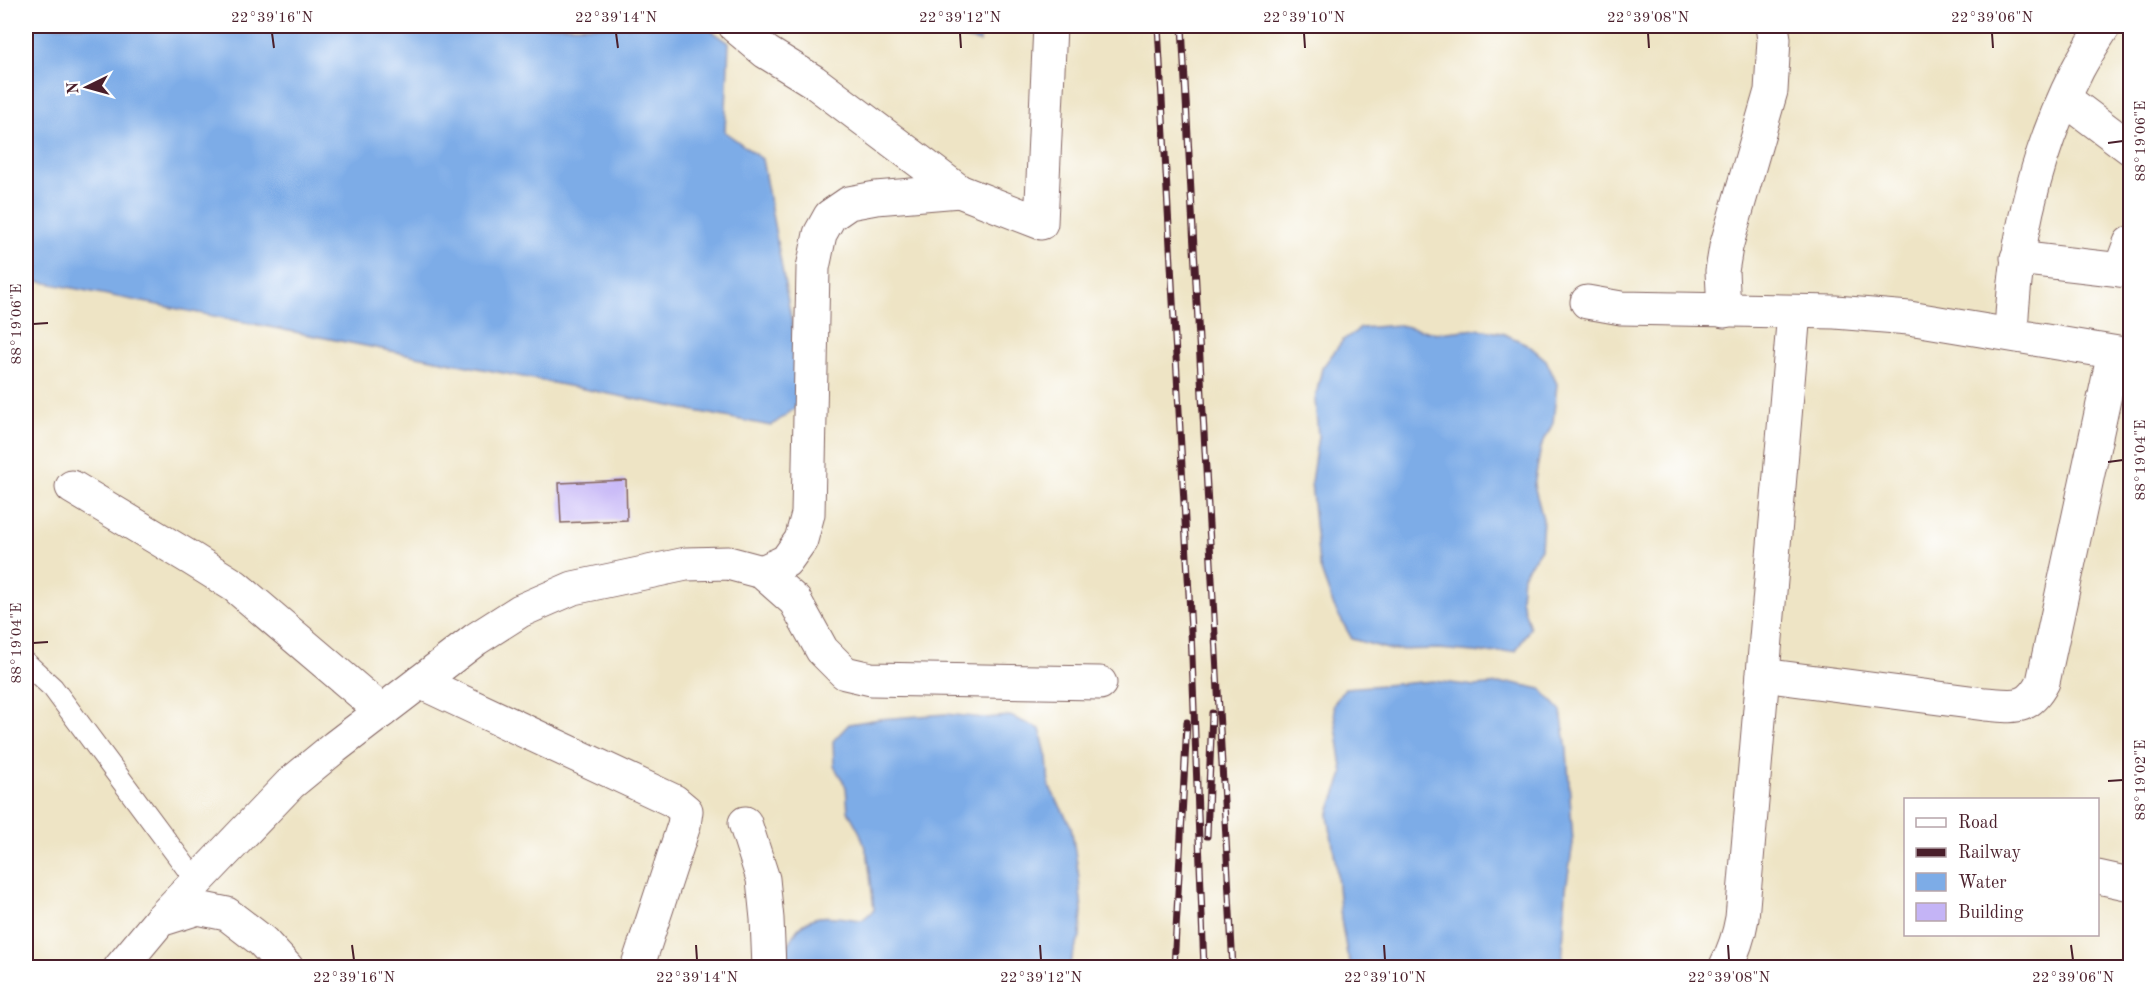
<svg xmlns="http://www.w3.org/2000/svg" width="2156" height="993" font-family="'Old Standard TT',serif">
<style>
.water{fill:#7dace7;stroke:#646689;stroke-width:1.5}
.building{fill:#c4b4f6}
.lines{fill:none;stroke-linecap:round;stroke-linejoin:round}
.lane-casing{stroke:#836461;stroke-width:23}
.street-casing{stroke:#836461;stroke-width:35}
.secondary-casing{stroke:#836461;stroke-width:35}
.lane{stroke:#fff;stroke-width:21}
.street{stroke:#fff;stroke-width:33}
.secondary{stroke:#fff;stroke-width:33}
.rail-casing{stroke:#4a1f2b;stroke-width:7}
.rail{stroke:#fff;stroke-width:4.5;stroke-dasharray:14;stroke-linecap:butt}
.ticks{fill:none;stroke:#4a1f2b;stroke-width:2}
.neatline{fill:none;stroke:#4a1f2b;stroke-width:2}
.ticks-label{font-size:15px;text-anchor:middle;fill:#4a1f2b}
</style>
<rect width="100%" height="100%" fill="#fff"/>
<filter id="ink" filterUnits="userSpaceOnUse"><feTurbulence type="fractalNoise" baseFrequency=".0167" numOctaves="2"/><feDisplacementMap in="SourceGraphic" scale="12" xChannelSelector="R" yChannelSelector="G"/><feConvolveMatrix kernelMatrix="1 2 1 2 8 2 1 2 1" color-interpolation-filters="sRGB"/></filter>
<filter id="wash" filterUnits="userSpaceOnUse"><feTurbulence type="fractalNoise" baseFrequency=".008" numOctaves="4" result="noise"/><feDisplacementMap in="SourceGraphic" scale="24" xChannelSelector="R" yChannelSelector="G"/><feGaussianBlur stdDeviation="1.35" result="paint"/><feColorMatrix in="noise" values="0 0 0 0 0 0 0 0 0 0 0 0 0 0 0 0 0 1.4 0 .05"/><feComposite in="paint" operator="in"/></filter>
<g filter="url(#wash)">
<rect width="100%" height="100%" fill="#eee4c5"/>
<g class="water">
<path d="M26,26H705L729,43L725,132L762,159L806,400L771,426L26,279Z"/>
<path d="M903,26H979L980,42Z"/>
<path d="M1399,325L1436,333L1477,329L1502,333L1527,344L1546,360L1557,384L1553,423L1541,447L1534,485L1543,519L1541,549L1523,575L1521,599L1530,628L1516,651L1484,653L1439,649L1391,650L1352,639L1334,607L1319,565L1311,482L1318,436L1315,400L1322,368L1343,340L1361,328Z"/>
<path d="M1434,681L1475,686L1513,683L1541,689L1561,711L1567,750L1573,843L1566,889L1562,967H1352L1347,954L1341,919L1336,865L1328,815L1343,774L1333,705L1345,688Z"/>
<path d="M946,714L984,718L1010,716L1040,729L1047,758L1049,786L1071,826L1078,870L1082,910L1080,937L1070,962L1071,967L886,968L882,963V967L785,968C785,945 795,922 819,917C832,915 849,919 862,920L874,910L868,857L860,833L848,811L846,787L834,766L833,741L849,724L879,719Z"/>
</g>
<g id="blocks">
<path class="building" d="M626,480L627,520L561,523L559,483Z"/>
</g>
</g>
<g filter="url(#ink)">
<use href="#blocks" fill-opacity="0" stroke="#836461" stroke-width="1.5"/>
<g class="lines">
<defs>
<path id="lane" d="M26,663L53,688L197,882"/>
<g id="street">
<path d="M735,26L766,52L813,81L959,191L1041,223L1050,26"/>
<path d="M2065,99L2130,148"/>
<path d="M2017,258L2130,271"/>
<path d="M2120,270L2130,243"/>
<path d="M1724,311L1722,271L1726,247L1771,91L1774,39L1772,26"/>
<path d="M72,487L192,559L235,586L382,711"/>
<path d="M762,572L786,561L801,540L808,514L813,268L820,234L830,216L849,203L876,198L959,191"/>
<path d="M1763,675L1985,704C2014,706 2028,711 2043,682L2114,353"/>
<path d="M420,682L674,801L686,811L684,825L637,968"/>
<path d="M745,823L763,879L767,919L769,968"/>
<path d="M2098,877L2130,884"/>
<path d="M160,920L290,784L335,747L476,639L520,611L573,588L686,564L728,563L762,572L795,601L822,650L845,673L871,679L1100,683"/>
<path d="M120,968L160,920L198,908L227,914L262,941L287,968"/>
<path d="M1725,968C1734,951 1739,936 1742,918L1794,312"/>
</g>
<g id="secondary">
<path d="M1587,302L1621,308L1835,312L1909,318L2130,355"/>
<path d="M2011,333C2015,242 2036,151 2078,69C2086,54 2095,40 2104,26"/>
</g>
</defs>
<use href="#lane" class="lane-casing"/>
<use href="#street" class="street-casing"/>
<use href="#secondary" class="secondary-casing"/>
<use href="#lane" class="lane"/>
<use href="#street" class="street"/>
<use href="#secondary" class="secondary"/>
<defs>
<g id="rail">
<path d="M1158,26L1191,631L1204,968"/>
<path d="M1182,26L1233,968"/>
<path d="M1207,836L1212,713"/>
<path d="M1174,968L1187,722"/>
</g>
</defs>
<use href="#rail" class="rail-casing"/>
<use href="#rail" class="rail"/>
</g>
</g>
<path class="ticks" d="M272,33L274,48M616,33L618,48M960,33L961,48M1304,33L1305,48M1648,33L1649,48M1992,33L1993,48M2108,143L2123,141M33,324L48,323M2108,462L2123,460M33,643L48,642M2108,781L2123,780M352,945L354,960M696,945L697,960M1040,945L1041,960M1384,945L1385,960M1728,945L1729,960M2071,945L2073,960"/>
<rect width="2156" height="993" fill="none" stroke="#fff" stroke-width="66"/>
<rect x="1904" y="798" width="195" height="138" fill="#ffffff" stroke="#b7a5aa" stroke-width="1.5"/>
<rect x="1916" y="818" width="30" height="9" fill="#ffffff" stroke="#b7a5aa" stroke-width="1.5"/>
<text x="1958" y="828" font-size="18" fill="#4a1f2b">Road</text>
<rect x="1916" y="848" width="30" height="9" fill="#4a1f2b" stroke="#b7a5aa" stroke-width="1.5"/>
<text x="1958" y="858" font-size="18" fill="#4a1f2b">Railway</text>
<rect x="1916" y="873" width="30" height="18" fill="#7dace7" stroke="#b7a5aa" stroke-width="1.5"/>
<text x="1958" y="888" font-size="18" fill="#4a1f2b">Water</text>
<rect x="1916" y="903" width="30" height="18" fill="#c4b4f6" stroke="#b7a5aa" stroke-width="1.5"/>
<text x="1958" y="918" font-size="18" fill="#4a1f2b">Building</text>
<g transform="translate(87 87) rotate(265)" stroke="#ffffff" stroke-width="4.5" paint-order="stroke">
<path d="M0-4.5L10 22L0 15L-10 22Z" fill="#4a1f2b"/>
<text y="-9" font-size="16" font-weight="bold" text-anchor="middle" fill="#4a1f2b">N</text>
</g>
<rect x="33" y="33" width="2090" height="927" class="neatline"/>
<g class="ticks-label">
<text x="272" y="22">22°39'16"N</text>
<text x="616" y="22">22°39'14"N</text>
<text x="960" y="22">22°39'12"N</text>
<text x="1304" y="22">22°39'10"N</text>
<text x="1648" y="22">22°39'08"N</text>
<text x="1992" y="22">22°39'06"N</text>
<text transform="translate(2140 141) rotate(-90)" y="5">88°19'06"E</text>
<text transform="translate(16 324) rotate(-90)" y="5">88°19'06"E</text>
<text transform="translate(2140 460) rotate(-90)" y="5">88°19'04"E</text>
<text transform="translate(16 643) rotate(-90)" y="5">88°19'04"E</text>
<text transform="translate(2140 780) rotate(-90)" y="5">88°19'02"E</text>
<text x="354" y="982">22°39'16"N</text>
<text x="697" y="982">22°39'14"N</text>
<text x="1041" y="982">22°39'12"N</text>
<text x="1385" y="982">22°39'10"N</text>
<text x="1729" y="982">22°39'08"N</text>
<text x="2073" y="982">22°39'06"N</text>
</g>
</svg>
